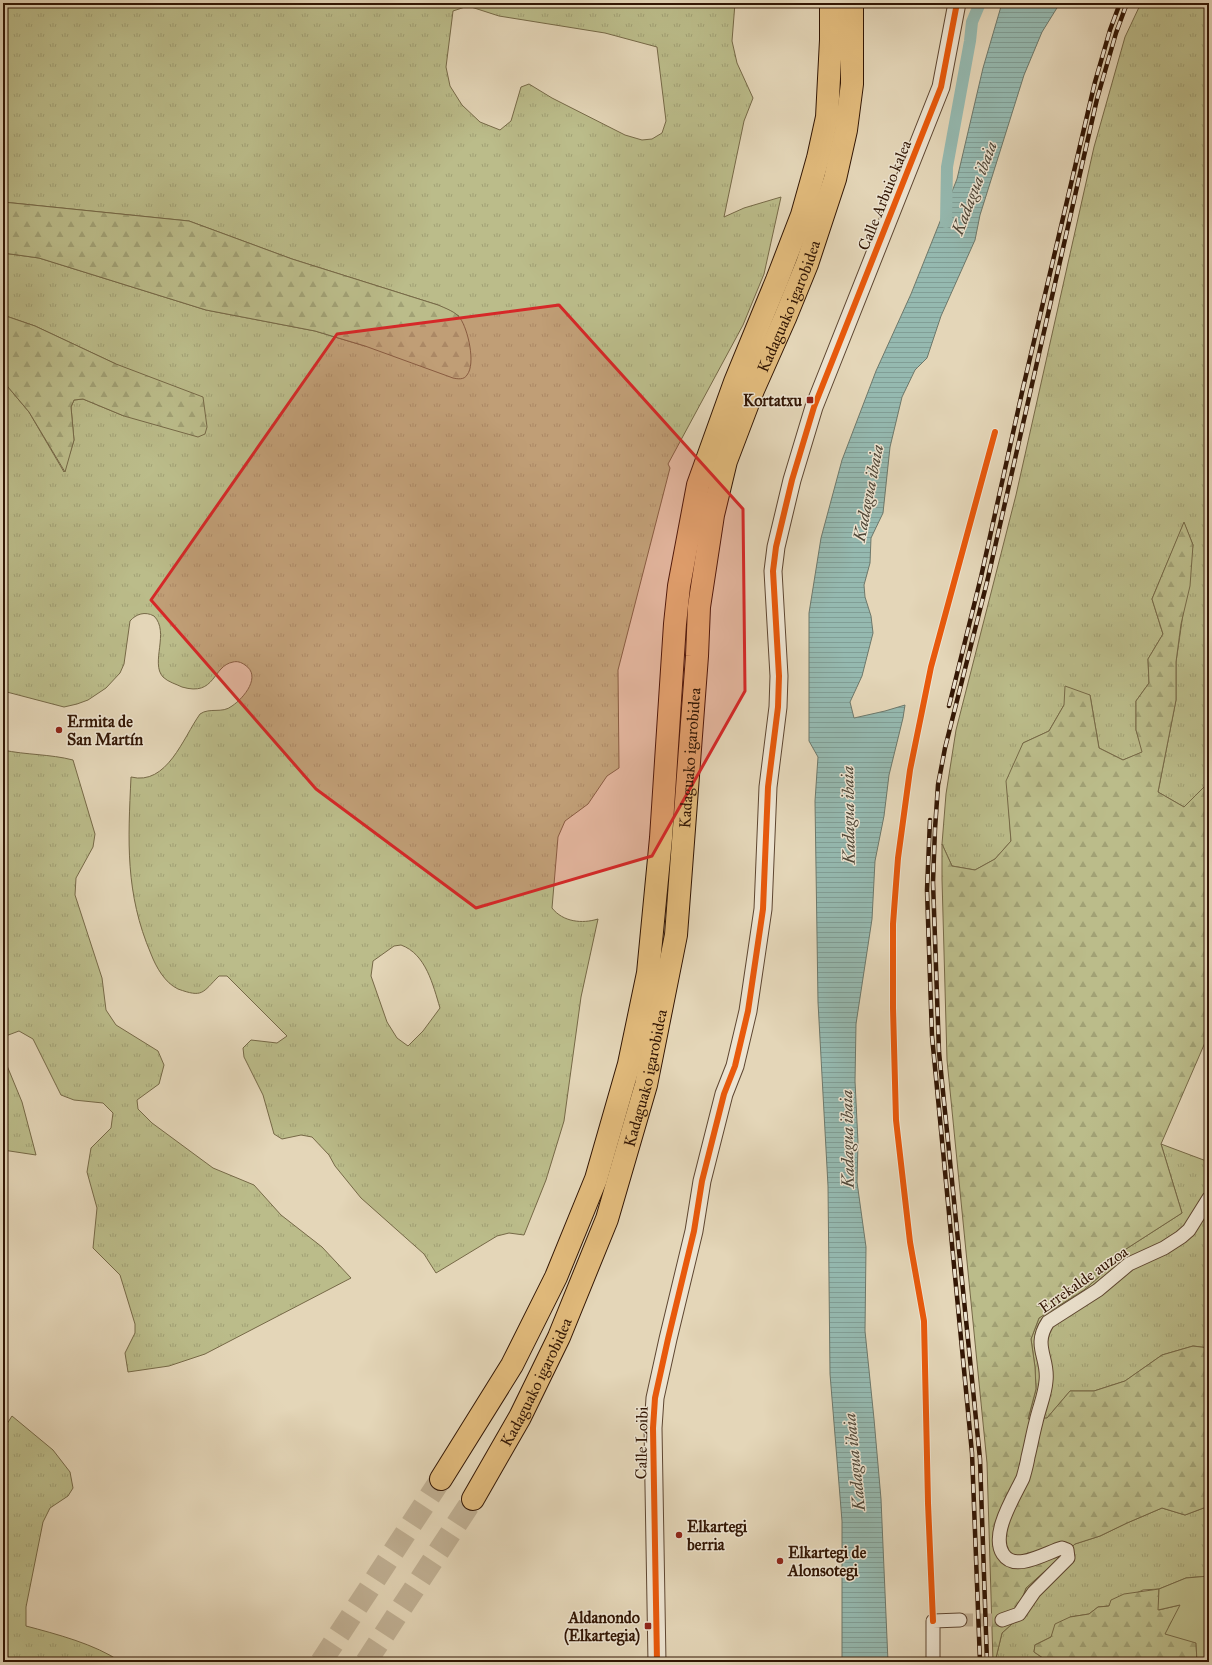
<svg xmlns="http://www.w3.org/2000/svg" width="1212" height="1665" font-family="'IM FELL Great Primer',serif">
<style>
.grass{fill:url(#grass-tufts);stroke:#766947;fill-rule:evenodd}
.forest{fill:url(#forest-firs);stroke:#766947}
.garden{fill:#bbbc8a;stroke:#766947}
.water{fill:url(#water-rules);stroke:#6d786b}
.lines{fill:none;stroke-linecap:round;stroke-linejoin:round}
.canal{stroke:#95b9b0;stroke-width:12}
.minor-tunnel{stroke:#c0b094;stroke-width:13;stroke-dasharray:13 6;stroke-linecap:butt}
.motorway-tunnel{stroke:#c0b094;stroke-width:22;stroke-dasharray:22 11;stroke-linecap:butt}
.minor-casing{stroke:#5e4631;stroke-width:15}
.tertiary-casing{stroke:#5e4631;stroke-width:19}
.motorway-casing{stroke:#321604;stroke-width:24}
.minor{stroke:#ede4d1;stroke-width:13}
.tertiary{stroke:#ede4d1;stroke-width:17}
.motorway{stroke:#e2bb7c;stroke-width:22}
.rail-casing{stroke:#321604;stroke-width:4.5}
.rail{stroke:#ede4d1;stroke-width:3;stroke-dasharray:9;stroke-linecap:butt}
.cycleway-casing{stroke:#ede4d1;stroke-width:8}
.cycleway{stroke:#e8590c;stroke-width:6}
.marked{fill:#d62828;fill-opacity:0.2;stroke:#d62828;stroke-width:3;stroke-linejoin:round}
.poi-dot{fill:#8f2418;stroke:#ede4d1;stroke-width:1.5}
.labels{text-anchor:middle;stroke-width:3;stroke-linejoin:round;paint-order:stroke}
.street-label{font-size:16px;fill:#321604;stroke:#ede4d1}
.poi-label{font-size:16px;font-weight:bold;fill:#321604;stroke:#ede4d1;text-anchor:start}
.water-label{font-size:17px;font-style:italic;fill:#504738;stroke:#ede4d1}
</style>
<defs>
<pattern id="grass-tufts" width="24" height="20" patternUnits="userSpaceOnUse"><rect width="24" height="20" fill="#bbbc8a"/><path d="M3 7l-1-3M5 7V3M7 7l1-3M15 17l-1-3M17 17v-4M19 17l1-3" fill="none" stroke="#a1a175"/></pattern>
<pattern id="forest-firs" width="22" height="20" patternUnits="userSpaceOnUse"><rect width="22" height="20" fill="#bbbc8a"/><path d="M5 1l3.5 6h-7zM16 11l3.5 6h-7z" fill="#a1a175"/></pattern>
<pattern id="water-rules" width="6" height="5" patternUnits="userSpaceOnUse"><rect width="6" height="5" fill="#95b9b0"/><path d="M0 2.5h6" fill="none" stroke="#819e96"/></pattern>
</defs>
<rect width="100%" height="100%" fill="#e4d6b8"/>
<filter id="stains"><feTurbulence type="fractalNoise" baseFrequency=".005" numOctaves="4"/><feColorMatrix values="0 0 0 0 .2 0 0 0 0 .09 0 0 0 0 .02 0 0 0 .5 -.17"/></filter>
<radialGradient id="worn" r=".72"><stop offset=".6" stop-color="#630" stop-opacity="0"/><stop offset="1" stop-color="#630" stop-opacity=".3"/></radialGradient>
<g class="grass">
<path d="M3,3H735L732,41L737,63L753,98L744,121L724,217L744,208L781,197L764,274L743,325L668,464L670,468L618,670L619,768L607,776L588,804L565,821L558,837L552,908C563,922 582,924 598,919L581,997L564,1121L546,1180L524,1235L509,1233L497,1236L436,1273L424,1254L361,1198L335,1166L329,1155L312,1137L301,1135L282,1139L274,1134L263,1095L244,1057L243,1048L251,1040L277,1043L287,1036L227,976H219C202,993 203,998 178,989C165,983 156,967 151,954C125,893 128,841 131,777C167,786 183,738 200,714C210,707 222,714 232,706C244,698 262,676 245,665C241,662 237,661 233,662C212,666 216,697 182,687C176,684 168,682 163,677C150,663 170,632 154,616C145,611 136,614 130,621L124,664L120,673L106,688L88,700L77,704L64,707L3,691V381L29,412L64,472L74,440L71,407L74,400L83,399L124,416L116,364L35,326L3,315V253L39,258L206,310L315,331L365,346L459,316L438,305L292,259L189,221L3,202ZM468,6L499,16L605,33L657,47L666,121L662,133L652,139L642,140L625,135L552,98L529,84L521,87L511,121L500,130L480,122L462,105L450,86L446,67L453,11ZM401,945C426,954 433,985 440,1008L423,1031L408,1046L397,1038L387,1022L371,976L373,961L394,946Z"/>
<path d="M1141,3H1209V782L1184,807L1158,792L1176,700V662L1193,545L1184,523L1152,599L1163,634L1148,659L1149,683L1136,701V730L1143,752L1123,760L1099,748L1090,695L1064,705L1049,731L1023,743L1009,812L1011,841L995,859L975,870L952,866L942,844L946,794L956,730L1016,495L1094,147L1125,37Z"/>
<path d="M3,750C26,755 50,754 73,760L95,834L93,847L76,878L75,895L102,978L106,1010L116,1025L158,1051L164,1065L159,1084L137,1100L138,1109L152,1123L213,1168L254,1185L281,1215L322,1247L351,1278L205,1354L169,1366L128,1372L125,1353L135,1333V1324L120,1275L93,1248L97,1208L87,1172L91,1148L111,1128L113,1113L103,1103L74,1100L61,1095L33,1039L19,1031L3,1037Z"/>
<path d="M3,1056L22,1102L36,1155L3,1150Z"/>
<path d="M1161,1144L1209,1162V1348L1193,1346L1162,1355L1125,1381L1094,1391H1070L1047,1418L1028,1420L1036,1389L1035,1367L1031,1339L1039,1318L1084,1290L1109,1268L1126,1249L1182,1213Z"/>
<path d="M12,1416L53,1450L70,1472L73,1488L68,1496L50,1508L43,1522L26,1607V1626C56,1634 95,1644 121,1662H3V1430Z"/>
<path d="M1209,1506V1576L1186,1578L1159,1589L1143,1590L1109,1606L1098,1607L1089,1614L1070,1617L1051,1637L1035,1645L1034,1652L1046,1660L1053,1662H995L1002,1633L1013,1623L1026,1588L1075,1544L1100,1536L1127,1523L1162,1508L1185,1515Z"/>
</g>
<g class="forest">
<path d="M3,202L189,221L292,259L438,305C445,308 456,312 460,318C468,329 476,364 467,375C464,380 458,379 453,378L365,346L315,331L206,310L39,258L3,253Z"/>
<path d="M3,315L35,326L116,364L203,397L207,427L205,434L198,437L124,416L83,399L74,400L71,407L74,440L65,472L29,412L3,381Z"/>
<path d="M1184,522L1193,545L1190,586L1181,624L1176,662V700L1158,792L1184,807L1209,782V1038H1207L1161,1144L1182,1213L1126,1249L1109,1268L1084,1290L1039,1318L1031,1339L1035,1367L1036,1389L1028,1419L1047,1418L1070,1391H1094L1125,1381L1162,1355L1193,1346L1209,1348V1506L1185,1515L1162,1508L1127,1523L1100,1536L1075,1544L1026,1588L1013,1623L1002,1633L995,1662H993L987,1463L947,1060L942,879V844L952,866L975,870L995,859L1011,841L1006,781L1023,743L1049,731L1064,705L1065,686L1090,695L1099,748L1123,760L1142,752L1136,730V701L1149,683L1148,659L1163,634L1152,599Z"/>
<path d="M1159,1589V1610L1180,1605L1196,1643L1197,1662H1053L1046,1660L1034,1652L1035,1645L1051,1637L1055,1624L1070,1617L1089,1614L1098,1607L1109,1606L1111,1600L1124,1594Z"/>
</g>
<path class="garden" d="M1209,1576V1662H1197L1196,1643L1165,1634L1180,1605L1158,1610L1159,1589L1186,1578Z"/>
<path class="water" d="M1002,3H1060L1042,32L1024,75L980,215L975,240L941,316L927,358L915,370L902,397L890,447L883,513L871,538L870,563L864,585L865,597L871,616L873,633L862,676L850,702L854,718L885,711L905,705L903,718L889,775L884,816L875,861L872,919L856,1024L855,1081L858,1143L857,1182L866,1247L865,1331L874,1419L881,1499L888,1662H842V1521L830,1374L828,1186L818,1002L815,801L818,757L809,741V613L821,538L842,460L876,371L911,294L957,179L983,68Z"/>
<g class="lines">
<path class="canal" d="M946,222L947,167L970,41L972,22L980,3"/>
<path class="minor-tunnel" d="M960,1620H1002"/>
<g class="motorway-tunnel">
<path d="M321,1662L441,1479"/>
<path d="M366,1662L473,1499"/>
</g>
<defs>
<g id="minor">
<path d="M1002,1620L1019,1614L1034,1592L1068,1558L1067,1550L1062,1548C1047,1552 1015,1573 1003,1554C990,1534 1014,1497 1023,1478C1025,1471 1027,1464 1028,1457C1031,1445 1033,1433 1036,1422C1039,1408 1045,1395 1046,1381C1049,1358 1032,1346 1048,1322L1098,1290L1129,1264L1164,1248L1181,1237L1189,1230L1209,1198"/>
<path d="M933,1662V1621L960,1620"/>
</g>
<path id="tertiary" d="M657,1662L653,1428L655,1398L668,1339L694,1231L702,1181L724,1094L735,1066L748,1011L763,909L768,787L778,707L779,676L773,571L776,547L792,480L814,407L941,87L957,3"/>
<g id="motorway">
<path d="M441,1479L512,1365L556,1277L596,1179L629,1064L648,973L661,838L675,624L679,586L698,485L735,382L777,280L802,215L818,158L827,117L831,40V3"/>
<path id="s1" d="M473,1499L520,1417L559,1337L607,1219L646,1085L676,935L697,656L699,607L713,515L726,461L753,390L785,318L807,264L835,179L846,130L852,84V3"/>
</g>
</defs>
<use href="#minor" class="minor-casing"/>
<use href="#tertiary" class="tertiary-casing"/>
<use href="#motorway" class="motorway-casing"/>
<use href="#minor" class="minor"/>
<use href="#tertiary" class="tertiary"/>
<use href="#motorway" class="motorway"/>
<defs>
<g id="rail">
<path d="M949,706L981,577L1023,388L1095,82L1110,30L1120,3"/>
<path d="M930,820L927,890L932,1036L972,1453L980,1662"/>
<path d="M987,1662L980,1459L939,1052L933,882L935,829L938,785L945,748L987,582L1097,99L1116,33L1127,3"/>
</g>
</defs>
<use href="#rail" class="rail-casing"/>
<use href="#rail" class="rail"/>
<defs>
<g id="cycleway">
<path d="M933,1621L928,1503L924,1321L910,1242L896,1120L893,1008V924L898,858L910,770L931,667L995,432"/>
<path d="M657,1662L653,1428L655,1398L668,1339L694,1231L702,1181L724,1094L735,1066L748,1011L763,909L768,787L778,707L779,676L773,571L776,547L792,480L814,407L941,87L957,3"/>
</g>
</defs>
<use href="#cycleway" class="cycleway-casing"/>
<use href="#cycleway" class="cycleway"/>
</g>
<path class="marked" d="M559,305L743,509L745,691L652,856L476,908L316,789L151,600L337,334Z"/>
<g class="poi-dot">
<rect x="806" y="396" width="8" height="8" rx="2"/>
<circle cx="59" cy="730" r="4"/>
<circle cx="679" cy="1535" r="4"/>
<circle cx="780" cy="1561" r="4"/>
<rect x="644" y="1622" width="8" height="8" rx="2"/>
</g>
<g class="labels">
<g class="street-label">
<text transform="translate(884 195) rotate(-68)" y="6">Calle Arbuio kalea</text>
<text dy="6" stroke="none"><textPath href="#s1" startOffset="1248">Kadaguako igarobidea</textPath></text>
<text dy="6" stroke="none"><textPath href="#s1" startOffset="781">Kadaguako igarobidea</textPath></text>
<text dy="6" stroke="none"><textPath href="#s1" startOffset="457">Kadaguako igarobidea</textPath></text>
<text transform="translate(1083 1279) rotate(-35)" y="6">Errekalde auzoa</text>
<text dy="6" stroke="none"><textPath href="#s1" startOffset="133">Kadaguako igarobidea</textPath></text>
<text transform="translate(641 1443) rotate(-89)" y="6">Calle Loibi</text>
</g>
<g class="poi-label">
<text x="802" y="406" text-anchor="end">Kortatxu</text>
<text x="67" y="727">Ermita de<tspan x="67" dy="18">San Martín</tspan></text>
<text x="687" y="1532">Elkartegi<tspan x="687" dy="18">berria</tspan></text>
<text x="788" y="1558">Elkartegi de<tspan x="788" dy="18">Alonsotegi</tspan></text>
<text x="640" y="1623" text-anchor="end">Aldanondo<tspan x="640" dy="18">(Elkartegia)</tspan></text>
</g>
<g class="water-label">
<text transform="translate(974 188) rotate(-69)" y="6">Kadagua ibaia</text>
<text transform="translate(868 493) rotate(-79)" y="6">Kadagua ibaia</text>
<text transform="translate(848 815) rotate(-91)" y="6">Kadagua ibaia</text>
<text transform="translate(847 1139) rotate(-91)" y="6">Kadagua ibaia</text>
<text transform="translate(854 1462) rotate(-96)" y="6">Kadagua ibaia</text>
</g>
</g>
<rect width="1212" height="1665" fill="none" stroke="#e4d6b8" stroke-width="16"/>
<rect x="4" y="4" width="1204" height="1657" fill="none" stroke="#321604" stroke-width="2"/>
<rect x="8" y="8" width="1196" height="1649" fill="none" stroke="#321604"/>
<rect width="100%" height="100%" filter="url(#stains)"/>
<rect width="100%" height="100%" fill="url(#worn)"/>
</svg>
